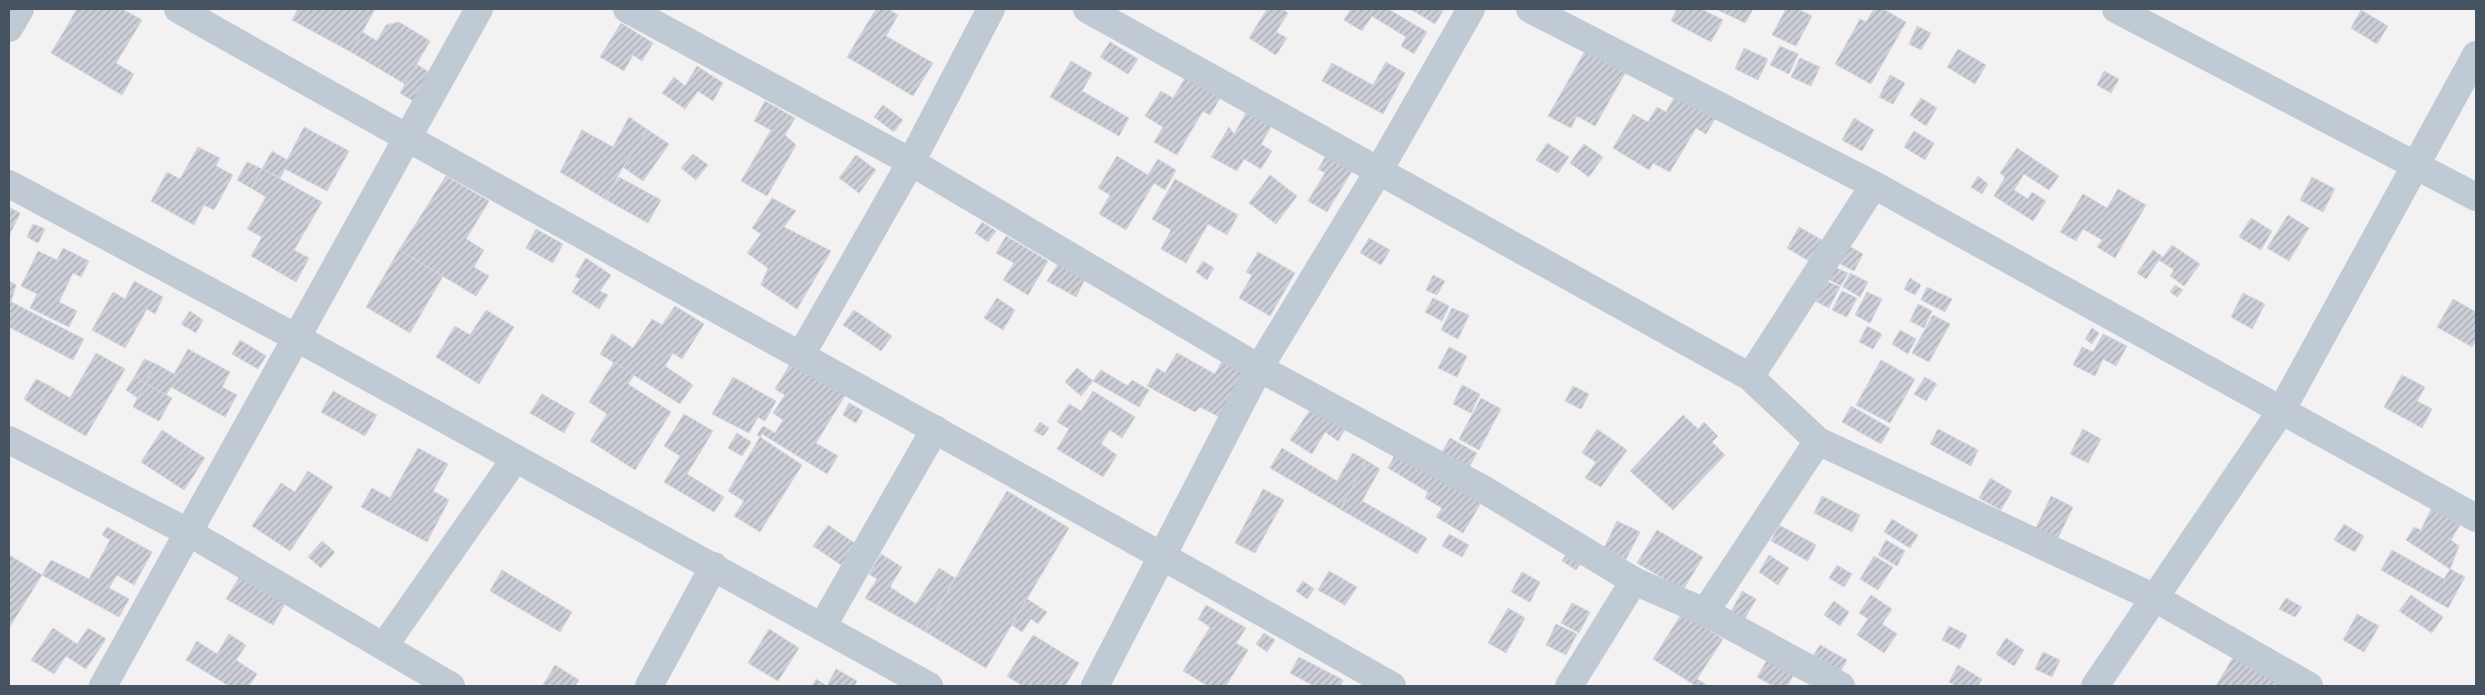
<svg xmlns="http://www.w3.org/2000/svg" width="2485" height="695" font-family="'Public Sans',sans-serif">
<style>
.building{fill:url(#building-hatch);stroke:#d4d6dd}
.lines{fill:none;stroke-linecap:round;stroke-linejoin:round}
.minor{stroke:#c0cad4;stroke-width:28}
</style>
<defs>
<pattern id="building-hatch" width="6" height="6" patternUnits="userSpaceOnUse" patternTransform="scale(1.25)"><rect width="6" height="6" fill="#cccfd7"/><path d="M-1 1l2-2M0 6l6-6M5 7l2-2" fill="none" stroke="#a7abb2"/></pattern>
</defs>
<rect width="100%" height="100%" fill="#f3f1f1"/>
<g class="building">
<path d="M77,9H122L142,20L116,63L134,74L122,95L51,53Z"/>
<path d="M298,9H375L351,52L292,20Z"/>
<path d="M876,9H888L898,15L886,36L933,63L913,96L847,57Z"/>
<path d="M1267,9H1282L1288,13L1276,32L1287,38L1276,55L1249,38Z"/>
<path d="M1351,9H1388L1427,32L1414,54L1401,46L1406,37L1372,16L1362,31L1344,20Z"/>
<path d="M1410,9H1444L1435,24Z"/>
<path d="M1677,9H1701L1723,20L1711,42L1671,21Z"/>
<path d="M1716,9H1753L1745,23Z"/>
<path d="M1786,9H1798L1812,16L1796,46L1772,35Z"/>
<path d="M1874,9H1883L1906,22L1871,84L1835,64L1860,19L1866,22Z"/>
<path d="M2361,10L2388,26L2377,44L2351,28Z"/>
<path d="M399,22L430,41L405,84L351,52L362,32L377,41L386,25Z"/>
<path d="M621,23L653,43L642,61L633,55L624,71L600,57Z"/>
<path d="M1917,26L1931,33L1921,50L1909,44Z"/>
<path d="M1110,42L1138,59L1128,74L1100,57Z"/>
<path d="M1588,46L1628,68L1595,126L1577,116L1571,128L1548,116Z"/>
<path d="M1780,46L1798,54L1789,74L1770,65Z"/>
<path d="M1744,48L1768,59L1758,80L1735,69Z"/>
<path d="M1958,49L1986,65L1975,84L1947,67Z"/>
<path d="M1800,58L1820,67L1811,86L1791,77Z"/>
<path d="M1071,61L1092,73L1082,91L1129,118L1119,136L1050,97Z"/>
<path d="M1386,62L1405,73L1383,114L1322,81L1332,63L1373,85Z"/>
<path d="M416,64L429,72L413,101L400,93Z"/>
<path d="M697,66L723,83L713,101L698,91L685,109L662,93L674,77L685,86Z"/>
<path d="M2104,71L2119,79L2111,93L2097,85Z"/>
<path d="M1187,75L1222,95L1210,115L1203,111L1177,155L1154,142L1163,127L1145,116L1161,91L1173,98Z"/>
<path d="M1890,75L1905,83L1893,104L1879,97Z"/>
<path d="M1675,96L1715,119L1706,134L1696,128L1670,172L1653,163L1649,170L1613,148L1633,114L1648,122L1657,107L1666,112Z"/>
<path d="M1921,98L1937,108L1926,126L1910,115Z"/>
<path d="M765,101L795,118L785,135L796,145L767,196L741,181L771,130L754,121Z"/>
<path d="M883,105L903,120L894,132L874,117Z"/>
<path d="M1247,111L1272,125L1261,144L1272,151L1261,169L1244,159L1237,171L1211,157L1229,127L1234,134Z"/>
<path d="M629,117L648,130L623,167L605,199L560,172L582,130L613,147Z"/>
<path d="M1854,118L1874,130L1862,151L1842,140Z"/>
<path d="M304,127L349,151L327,191L285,169L280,178L262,169L272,151L287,160Z"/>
<path d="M648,130L669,144L643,181L623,167Z"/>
<path d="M1914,131L1934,143L1925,160L1904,147Z"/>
<path d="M1547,143L1569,157L1558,173L1536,160Z"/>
<path d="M1584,144L1603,157L1589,177L1570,163Z"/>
<path d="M198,147L220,158L216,166L233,175L214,210L204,205L194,225L151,201L167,172L180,179Z"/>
<path d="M2017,148L2059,176L2049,190L2024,174L2014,190L2028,199L2032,192L2046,201L2033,221L1994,196L2005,177L2000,173Z"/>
<path d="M693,154L708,165L696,180L681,168Z"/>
<path d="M856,155L876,170L859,193L839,178Z"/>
<path d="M1117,156L1148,175L1158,159L1176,170L1165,190L1154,183L1126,230L1099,214L1110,195L1098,188Z"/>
<path d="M1326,156L1352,171L1327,212L1308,201L1325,173L1318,169Z"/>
<path d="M247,162L262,169L251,188L237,180Z"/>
<path d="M262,169L322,202L294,250L309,258L296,282L251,256L262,237L247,229L266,197L251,188Z"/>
<path d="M1270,175L1297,196L1276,224L1249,203Z"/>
<path d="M446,176L489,201L466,239L484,250L474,267L489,276L476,296L399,250Z"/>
<path d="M1978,176L1988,184L1982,194L1971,187Z"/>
<path d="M619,177L661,200L648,223L605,199Z"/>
<path d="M2312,177L2335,189L2323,212L2300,200Z"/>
<path d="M1175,179L1238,215L1227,235L1208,224L1186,263L1161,249L1171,230L1152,219Z"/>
<path d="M2118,189L2146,205L2115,258L2097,247L2102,240L2083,229L2076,241L2060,232L2083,194L2107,208Z"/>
<path d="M772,198L796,211L784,227L831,251L797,309L761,285L768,268L747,253L761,234L752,228Z"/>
<path d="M9,207L20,213L9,236Z"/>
<path d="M2288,215L2309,228L2289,261L2267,248Z"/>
<path d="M2251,218L2272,231L2261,250L2239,237Z"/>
<path d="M982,222L996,231L988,242L975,233Z"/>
<path d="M33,224L45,229L38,243L27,237Z"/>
<path d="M1799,227L1822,240L1809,261L1787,248Z"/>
<path d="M536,229L563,244L553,263L526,248Z"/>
<path d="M1006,236L1048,261L1028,295L1003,280L1014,263L996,253Z"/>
<path d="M1369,238L1390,250L1381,265L1360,253Z"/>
<path d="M1847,245L1863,254L1854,271L1837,262Z"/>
<path d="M2172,245L2200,264L2184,286L2170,276L2174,270L2159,260L2146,279L2137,273L2153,250L2163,257Z"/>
<path d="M63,248L89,261L81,277L73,273L59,302L77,311L69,327L30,308L37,294L21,286L38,251L57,260Z"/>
<path d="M399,250L443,276L410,333L366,307Z"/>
<path d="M1258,252L1295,273L1270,316L1239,298L1252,275L1246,272Z"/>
<path d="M586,258L611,275L600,291L608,295L599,309L572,292L580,279L575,276Z"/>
<path d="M1203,261L1214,268L1207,280L1196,272Z"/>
<path d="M1058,264L1085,279L1076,297L1047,281Z"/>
<path d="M1834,267L1848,273L1841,286L1828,279Z"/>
<path d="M1850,273L1868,282L1860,297L1843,287Z"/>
<path d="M1433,275L1445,281L1437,295L1426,290Z"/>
<path d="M1910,278L1921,285L1915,295L1904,289Z"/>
<path d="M9,281L16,285L11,302L9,301Z"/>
<path d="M134,281L163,297L155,314L147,309L125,348L92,330L113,292L125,299Z"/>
<path d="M1826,281L1840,287L1829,308L1815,301Z"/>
<path d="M2175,285L2183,290L2177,297L2170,292Z"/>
<path d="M1927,287L1952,299L1945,312L1921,300Z"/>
<path d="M1842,291L1857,298L1847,317L1832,310Z"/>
<path d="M1867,292L1882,299L1870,323L1855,315Z"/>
<path d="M2243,293L2265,304L2252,329L2231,317Z"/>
<path d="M997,298L1015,310L1003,330L984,318Z"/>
<path d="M1433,298L1449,306L1442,321L1425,312Z"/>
<path d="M2453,299L2476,312V340L2472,347L2437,327Z"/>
<path d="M11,302L84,339L73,360L9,327V306Z"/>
<path d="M1918,304L1932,311L1924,328L1910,321Z"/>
<path d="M675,306L704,324L682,359L673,353L665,366L693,385L680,404L600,354L612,334L633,348L652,319L662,325Z"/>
<path d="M1452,308L1469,315L1458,339L1441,330Z"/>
<path d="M486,310L514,327L479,384L436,357L455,326L470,335Z"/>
<path d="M854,310L892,336L881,351L843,325Z"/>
<path d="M190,311L203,320L196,333L181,324Z"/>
<path d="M1933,315L1950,324L1929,362L1912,353Z"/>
<path d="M1867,326L1882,334L1873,349L1859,342Z"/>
<path d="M2092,328L2099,333L2092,344L2085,339Z"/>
<path d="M1900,330L1916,339L1908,354L1892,344Z"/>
<path d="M2103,334L2127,346L2116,366L2103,359L2095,376L2073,365L2082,347L2093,352Z"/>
<path d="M240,340L266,356L258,369L232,354Z"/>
<path d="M1449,347L1467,356L1457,377L1438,368Z"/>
<path d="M188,349L230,372L222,387L237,395L225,417L171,387L166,395L145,383L156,364L174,374Z"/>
<path d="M96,353L125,369L86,436L37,408L50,386L70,398Z"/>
<path d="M1177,353L1215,374L1222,361L1248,374L1223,419L1200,407L1195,412L1147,386L1157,368L1165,373Z"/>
<path d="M144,359L156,364L145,383L135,376Z"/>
<path d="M1881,360L1915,379L1890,423L1856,405Z"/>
<path d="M792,361L846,394L816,443L838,456L827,474L762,434L760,437L757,435L763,426L775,433L783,420L773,413L785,395L775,389Z"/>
<path d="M614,362L634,375L628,384L671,412L635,470L590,441L607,414L589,402Z"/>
<path d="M1077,368L1093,381L1081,396L1065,382Z"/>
<path d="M1101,370L1128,386L1132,380L1149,390L1139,407L1093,381Z"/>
<path d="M2402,375L2425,387L2417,401L2432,409L2422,428L2384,407Z"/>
<path d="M135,376L145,383L138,398L126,390Z"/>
<path d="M733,377L776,401L765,421L758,417L749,433L712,414Z"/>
<path d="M1925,377L1937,384L1926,401L1914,394Z"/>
<path d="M36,379L50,386L37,408L24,399Z"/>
<path d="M145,383L172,398L159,421L133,407Z"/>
<path d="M1462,385L1480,394L1471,413L1453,404Z"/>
<path d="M1573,386L1589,394L1581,409L1565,401Z"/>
<path d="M333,391L377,415L365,436L321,412Z"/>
<path d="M1093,391L1135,417L1122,438L1110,430L1101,444L1117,455L1103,477L1057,449L1069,429L1057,422L1069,404L1081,411Z"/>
<path d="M542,394L575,413L564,433L530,413Z"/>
<path d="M1481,398L1501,409L1479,450L1459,439Z"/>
<path d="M849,403L863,411L856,423L843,415Z"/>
<path d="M1314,404L1348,425L1338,441L1325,432L1312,454L1290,440Z"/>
<path d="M1851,406L1890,428L1881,444L1842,422Z"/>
<path d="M684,414L713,431L687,474L724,497L714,512L664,482L680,456L664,446Z"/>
<path d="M1683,415L1698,429L1704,422L1718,436L1712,442L1725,455L1673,510L1630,471Z"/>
<path d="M1040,422L1049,428L1043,436L1034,431Z"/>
<path d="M1597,429L1627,450L1601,487L1585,478L1596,462L1582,453Z"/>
<path d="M1938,429L1978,450L1971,466L1930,444Z"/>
<path d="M2083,429L2101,439L2088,463L2070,454Z"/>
<path d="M162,430L205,458L184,490L141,462Z"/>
<path d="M737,433L751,442L742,456L728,448Z"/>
<path d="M760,437L802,465L760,532L734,516L744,501L728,491Z"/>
<path d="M1450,438L1477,453L1467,471L1440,456Z"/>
<path d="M418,448L448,464L433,491L449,500L427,542L361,507L372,488L390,498Z"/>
<path d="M1282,448L1337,481L1353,453L1367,461L1340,509L1270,468Z"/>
<path d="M1398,449L1484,498L1463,533L1436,517L1442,508L1425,498L1428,492L1388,468Z"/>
<path d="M1367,461L1380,469L1362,501L1408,527L1399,543L1340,509Z"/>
<path d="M308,471L333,487L290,551L252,526L281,483L295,492Z"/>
<path d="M1990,478L2012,491L2001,510L1979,498Z"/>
<path d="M1263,489L1284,500L1255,553L1235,543Z"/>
<path d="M1007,491L1069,528L986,668L924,631Z"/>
<path d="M1822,496L1860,515L1852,532L1814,513Z"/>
<path d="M2051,496L2073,507L2058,538L2036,528Z"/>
<path d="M2432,507L2461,523L2451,540L2459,546L2450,569L2406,540L2414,527L2421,530Z"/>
<path d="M1892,519L1918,535L1910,548L1884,532Z"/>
<path d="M1617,521L1640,532L1626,559L1604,548Z"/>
<path d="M2344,524L2364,536L2355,552L2334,540Z"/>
<path d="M828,525L856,544L841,565L813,546Z"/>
<path d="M1779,525L1816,545L1808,561L1771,541Z"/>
<path d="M107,527L152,552L134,585L117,575L109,588L129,599L119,617L42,575L51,560L89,579L110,540L102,535Z"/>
<path d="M1408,527L1427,538L1417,554L1399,543Z"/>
<path d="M1657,530L1703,557L1683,590L1637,563Z"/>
<path d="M1449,534L1469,545L1462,557L1442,546Z"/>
<path d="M1886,540L1905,551L1897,566L1878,555Z"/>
<path d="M322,541L335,552L321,568L308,557Z"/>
<path d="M1572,546L1586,555L1576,570L1562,561Z"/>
<path d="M2392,550L2444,579L2450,569L2465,577L2448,608L2381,570Z"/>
<path d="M881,554L902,567L890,587L916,604L939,568L955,578L924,631L865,598L877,579L869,574Z"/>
<path d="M9,555L42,575L9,628Z"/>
<path d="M1769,555L1789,568L1778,585L1759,572Z"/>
<path d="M1874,556L1893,567L1878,590L1860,579Z"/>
<path d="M1837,565L1852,574L1844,587L1829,578Z"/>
<path d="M502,570L572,612L560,632L490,591Z"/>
<path d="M1329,571L1357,587L1345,605L1318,590Z"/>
<path d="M1522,572L1540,582L1530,602L1511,592Z"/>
<path d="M240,576L286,602L273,625L226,599Z"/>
<path d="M1303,581L1314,589L1307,599L1296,591Z"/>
<path d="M1742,591L1756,599L1744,620L1731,612Z"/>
<path d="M1871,595L1892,609L1882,624L1897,634L1884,653L1857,635L1868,619L1859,613Z"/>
<path d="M2411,595L2443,617L2432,633L2399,611Z"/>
<path d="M2286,598L2302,607L2295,617L2279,609Z"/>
<path d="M1027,599L1047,612L1038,624L1031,619L1022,632L1012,625Z"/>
<path d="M1834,601L1849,612L1840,626L1824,615Z"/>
<path d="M1572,603L1590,612L1579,633L1561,623Z"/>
<path d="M1206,605L1246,628L1236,643L1248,650L1226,686H1208L1183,671L1210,627L1198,619Z"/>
<path d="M1508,608L1525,618L1506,653L1488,643Z"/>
<path d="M1682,613L1723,639L1697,679L1708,686H1696L1653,659Z"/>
<path d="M2357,614L2379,626L2364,652L2343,640Z"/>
<path d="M1556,624L1577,634L1566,655L1546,645Z"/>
<path d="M1949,626L1967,635L1960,649L1942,640Z"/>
<path d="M53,628L77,644L88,628L106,639L86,669L66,656L54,674L31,660Z"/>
<path d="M769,629L799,648L778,681L748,663Z"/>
<path d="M1264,633L1275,640L1267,652L1256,644Z"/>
<path d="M229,634L246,645L236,660L257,674L249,686H229L186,660L197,641L217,654Z"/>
<path d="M1033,635L1079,663L1065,686H1023L1007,676Z"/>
<path d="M2006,638L2024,650L2014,666L1996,654Z"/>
<path d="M1820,645L1847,660L1838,676L1810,661Z"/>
<path d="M2043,652L2060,660L2052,677L2035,669Z"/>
<path d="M2235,654L2292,686H2216Z"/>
<path d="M1299,657L1343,680L1340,686H1314L1290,673Z"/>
<path d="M1769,657L1795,673L1787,686H1773L1757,677Z"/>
<path d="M555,665L579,680L575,686L543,685Z"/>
<path d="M1958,665L1982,679L1978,686H1956L1949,682Z"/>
<path d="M836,669L857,681L854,686H812L816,679L827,686Z"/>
</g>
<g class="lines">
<g class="minor">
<path d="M178,9C581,238 990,456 1392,686"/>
<path d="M627,9L911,162L1259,368L1483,489L1634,581L1705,612L1841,686"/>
<path d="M1087,9L1750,377L1818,441L2155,598L2309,686"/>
<path d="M1530,9L1874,185L2476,518"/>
<path d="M2116,9L2476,197"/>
<path d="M9,28L20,9"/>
<path d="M9,184L297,338L929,686"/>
<path d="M801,355L911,162L991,9"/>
<path d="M1750,377L1874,185"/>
<path d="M9,440L188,532L451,686"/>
<path d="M1705,612L1818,441"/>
<path d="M822,627L935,429"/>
<path d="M384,646L515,459"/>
<path d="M103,686L479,9"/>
<path d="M649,686L714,566"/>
<path d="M1095,686L1259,368L1378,172L1471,9"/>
<path d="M1569,686L1634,581"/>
<path d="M2095,686L2281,411L2476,55"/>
</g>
</g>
<rect width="2485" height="695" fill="none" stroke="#465360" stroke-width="20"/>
</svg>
